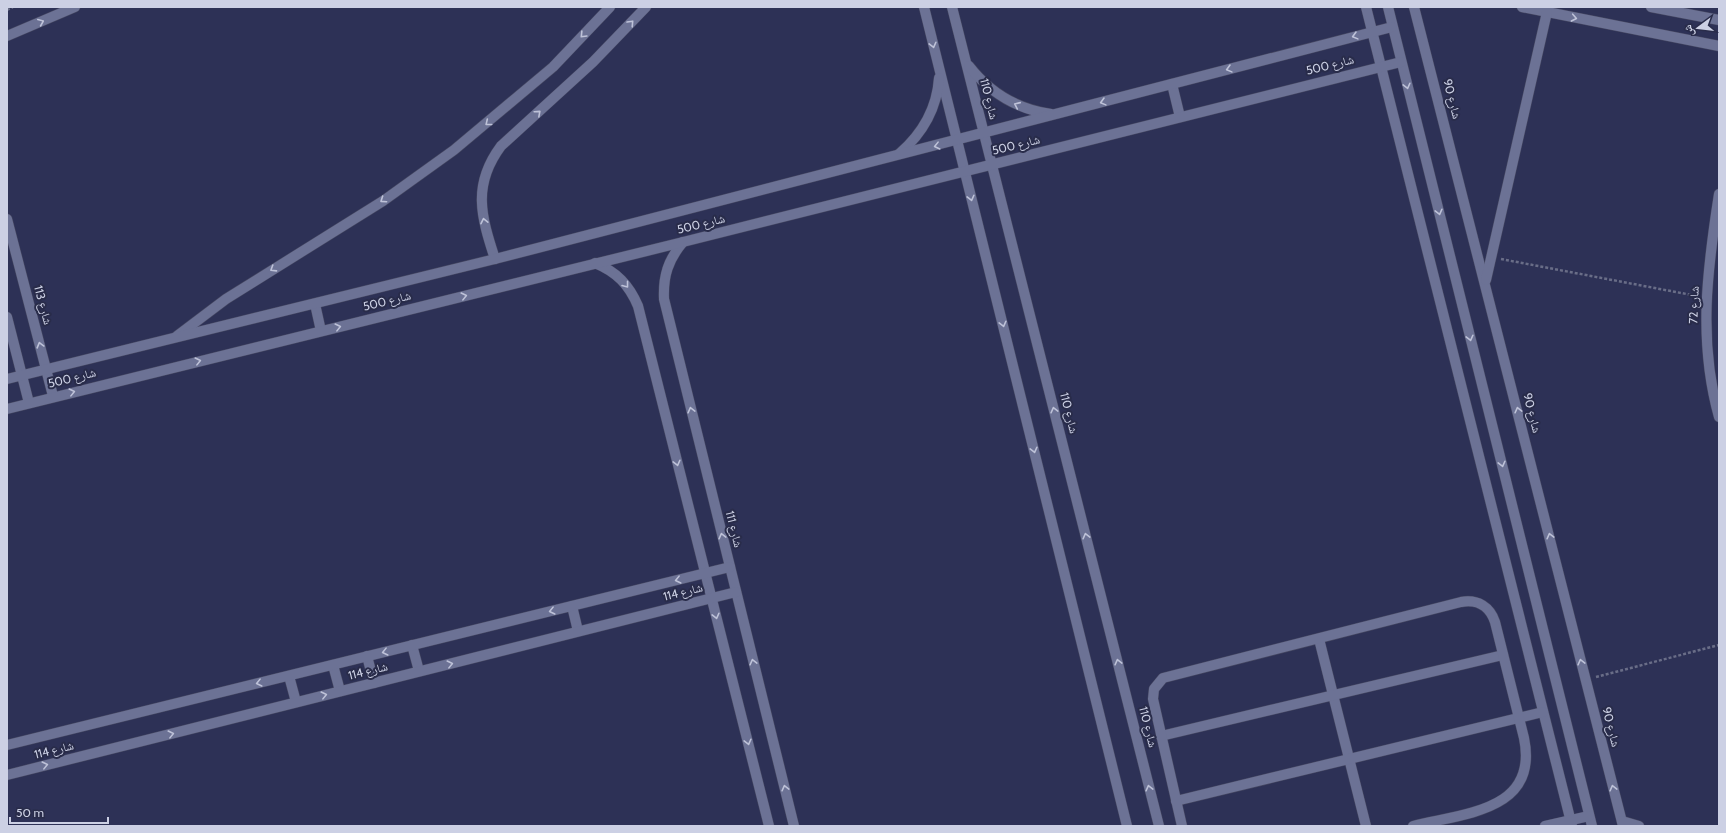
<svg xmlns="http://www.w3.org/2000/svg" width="1726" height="833" font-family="Cabin,'Noto Naskh Arabic',sans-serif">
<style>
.built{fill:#2d3156}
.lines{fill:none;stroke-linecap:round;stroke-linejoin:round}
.minor-casing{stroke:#464862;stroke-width:11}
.path{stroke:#696d87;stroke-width:2.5;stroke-dasharray:3 2;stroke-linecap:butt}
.minor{stroke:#6c7295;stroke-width:10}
.oneway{stroke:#bec2d8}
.labels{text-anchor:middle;stroke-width:4;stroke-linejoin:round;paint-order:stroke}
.street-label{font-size:12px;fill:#ccd0e4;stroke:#292c4a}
</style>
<rect width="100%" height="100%" fill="#292c4a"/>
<rect class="built" x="7" y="7" width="1712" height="819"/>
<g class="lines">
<defs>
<g id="minor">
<path d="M924,7L1127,826"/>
<path d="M952,7L1159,826"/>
<path d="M1366,7L1572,826"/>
<path d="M1388,7L1592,826"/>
<path d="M1414,7L1623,826"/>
<path d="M1522,7L1719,46"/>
<path d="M1651,7L1719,20"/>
<path d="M7,36L75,7"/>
<path d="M969,66C990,93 1016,109 1051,114"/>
<path d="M1172,84L1180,117"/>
<path d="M899,154C922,134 937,108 939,78"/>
<path d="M1719,194C1707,271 1698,341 1719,417"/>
<path d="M7,219L53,396"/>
<path d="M683,242C668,260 663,276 664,299L794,826"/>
<path d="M495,259C481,216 472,185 501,146L593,62L646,7"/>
<path d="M595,263C617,272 629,285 638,306L769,826"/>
<path d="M1486,280L1547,12"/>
<path d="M315,304L321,331"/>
<path d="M7,317L29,403"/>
<path d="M177,336L226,299L383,201L454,150L553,67L610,7"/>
<path d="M7,379L495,259L1392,27"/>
<path d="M7,409L683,242L1401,62"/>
<path d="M572,606L578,631"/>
<path d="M1319,639L1366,826"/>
<path d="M412,645L419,671"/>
<path d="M367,656L374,683"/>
<path d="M333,665L340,691"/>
<path d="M289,676L296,702"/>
<path d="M1161,736L1503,655"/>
<path d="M7,745L730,567"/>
<path d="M7,775L736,592"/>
<path d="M1176,801L1543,712"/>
<path d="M1622,821L1639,826"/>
<path d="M1182,826L1153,699L1154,689L1163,678L1461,602C1478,599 1490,607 1495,622L1524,738C1539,811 1465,813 1413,826"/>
<path d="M1545,826L1589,816"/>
</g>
</defs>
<use href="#minor" class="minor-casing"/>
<g class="path">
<path d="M7,10L13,7"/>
<path d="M1501,259L1697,296"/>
<path d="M1596,677L1719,645"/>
</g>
<use href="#minor" class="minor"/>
</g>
<defs><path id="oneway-chevron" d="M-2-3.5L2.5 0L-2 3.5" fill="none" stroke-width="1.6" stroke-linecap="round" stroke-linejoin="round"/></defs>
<g class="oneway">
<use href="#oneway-chevron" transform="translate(1574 18) rotate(11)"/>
<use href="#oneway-chevron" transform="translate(41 22) rotate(-23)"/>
<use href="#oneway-chevron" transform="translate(631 23) rotate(-47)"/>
<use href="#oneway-chevron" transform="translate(583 35) rotate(134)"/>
<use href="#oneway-chevron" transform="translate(1355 36) rotate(165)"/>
<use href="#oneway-chevron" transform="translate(933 45) rotate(76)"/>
<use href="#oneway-chevron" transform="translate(1229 69) rotate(165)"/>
<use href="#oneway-chevron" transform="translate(1407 86) rotate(76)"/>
<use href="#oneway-chevron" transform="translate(1103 102) rotate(165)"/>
<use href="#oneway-chevron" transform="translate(1017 105) rotate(-156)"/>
<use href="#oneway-chevron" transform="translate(538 113) rotate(-42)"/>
<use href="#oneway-chevron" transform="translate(488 123) rotate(141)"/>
<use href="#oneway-chevron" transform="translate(937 146) rotate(166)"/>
<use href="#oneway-chevron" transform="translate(971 198) rotate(76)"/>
<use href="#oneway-chevron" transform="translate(383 200) rotate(146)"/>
<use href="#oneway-chevron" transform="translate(1439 212) rotate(76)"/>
<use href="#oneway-chevron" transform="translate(484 221) rotate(-102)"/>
<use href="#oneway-chevron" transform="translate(273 269) rotate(148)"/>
<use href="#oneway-chevron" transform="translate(626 285) rotate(52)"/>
<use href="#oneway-chevron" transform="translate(464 296) rotate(-14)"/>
<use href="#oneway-chevron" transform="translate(1003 324) rotate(76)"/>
<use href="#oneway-chevron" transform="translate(338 327) rotate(-14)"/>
<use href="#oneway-chevron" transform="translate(1470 338) rotate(76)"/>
<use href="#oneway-chevron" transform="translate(40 345) rotate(-105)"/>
<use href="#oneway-chevron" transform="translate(198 361) rotate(-14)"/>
<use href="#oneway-chevron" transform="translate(72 392) rotate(-14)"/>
<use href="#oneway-chevron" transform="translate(691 410) rotate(-104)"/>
<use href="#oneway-chevron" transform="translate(1054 410) rotate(-104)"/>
<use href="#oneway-chevron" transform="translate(1518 410) rotate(-104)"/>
<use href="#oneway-chevron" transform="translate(1034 450) rotate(76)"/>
<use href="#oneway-chevron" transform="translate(677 463) rotate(76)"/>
<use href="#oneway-chevron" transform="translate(1502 464) rotate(76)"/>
<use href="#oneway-chevron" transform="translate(722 536) rotate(-104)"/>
<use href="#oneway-chevron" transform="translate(1086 536) rotate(-104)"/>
<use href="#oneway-chevron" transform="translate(1550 536) rotate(-104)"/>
<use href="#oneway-chevron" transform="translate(678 580) rotate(166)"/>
<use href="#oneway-chevron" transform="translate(552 611) rotate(166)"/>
<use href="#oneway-chevron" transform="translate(716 616) rotate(76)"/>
<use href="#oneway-chevron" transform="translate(385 652) rotate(166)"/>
<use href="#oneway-chevron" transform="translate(753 662) rotate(-104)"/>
<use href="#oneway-chevron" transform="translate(1118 662) rotate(-104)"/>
<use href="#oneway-chevron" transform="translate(1581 662) rotate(-104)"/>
<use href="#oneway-chevron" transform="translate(450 664) rotate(-14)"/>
<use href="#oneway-chevron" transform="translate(259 683) rotate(166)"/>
<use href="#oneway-chevron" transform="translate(324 695) rotate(-14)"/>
<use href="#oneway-chevron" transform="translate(171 734) rotate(-14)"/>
<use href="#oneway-chevron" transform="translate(748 742) rotate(76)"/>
<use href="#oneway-chevron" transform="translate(45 765) rotate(-14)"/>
<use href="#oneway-chevron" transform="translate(785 788) rotate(-104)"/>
<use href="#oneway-chevron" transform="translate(1149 788) rotate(-104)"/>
<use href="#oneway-chevron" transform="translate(1613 788) rotate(-104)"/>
</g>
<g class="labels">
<g class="street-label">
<text transform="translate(1330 65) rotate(-14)" y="4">شارع 500</text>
<text transform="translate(989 99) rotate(76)" y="4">شارع 110</text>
<text transform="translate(1452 99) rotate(76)" y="4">شارع 90</text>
<text transform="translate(1016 145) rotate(-14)" y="4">شارع 500</text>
<text transform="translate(701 224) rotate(-14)" y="4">شارع 500</text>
<text transform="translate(387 301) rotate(-14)" y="4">شارع 500</text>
<text transform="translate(43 305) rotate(75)" y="4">شارع 113</text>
<text transform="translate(1694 305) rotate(-88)" y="4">شارع 72</text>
<text transform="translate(72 378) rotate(-14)" y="4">شارع 500</text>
<text transform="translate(1069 413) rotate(76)" y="4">شارع 110</text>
<text transform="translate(1532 413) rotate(76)" y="4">شارع 90</text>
<text transform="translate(734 529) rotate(76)" y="4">شارع 111</text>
<text transform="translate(683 592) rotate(-14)" y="4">شارع 114</text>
<text transform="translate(368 671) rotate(-14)" y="4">شارع 114</text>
<text transform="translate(1148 727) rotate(76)" y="4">شارع 110</text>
<text transform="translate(1611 727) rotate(76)" y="4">شارع 90</text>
<text transform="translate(54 750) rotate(-14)" y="4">شارع 114</text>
</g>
</g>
<rect width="1726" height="833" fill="none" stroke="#ccd0e4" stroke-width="16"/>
<g transform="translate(1698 28) rotate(255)" stroke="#292c4a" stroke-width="3" paint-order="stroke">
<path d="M0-3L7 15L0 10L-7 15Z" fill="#ccd0e4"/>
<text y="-6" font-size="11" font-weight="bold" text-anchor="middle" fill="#ccd0e4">ش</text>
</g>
<path d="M10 817v6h98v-6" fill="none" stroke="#ccd0e4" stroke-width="2"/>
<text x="16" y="817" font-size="12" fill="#ccd0e4" stroke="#292c4a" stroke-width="3" paint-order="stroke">50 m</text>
</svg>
